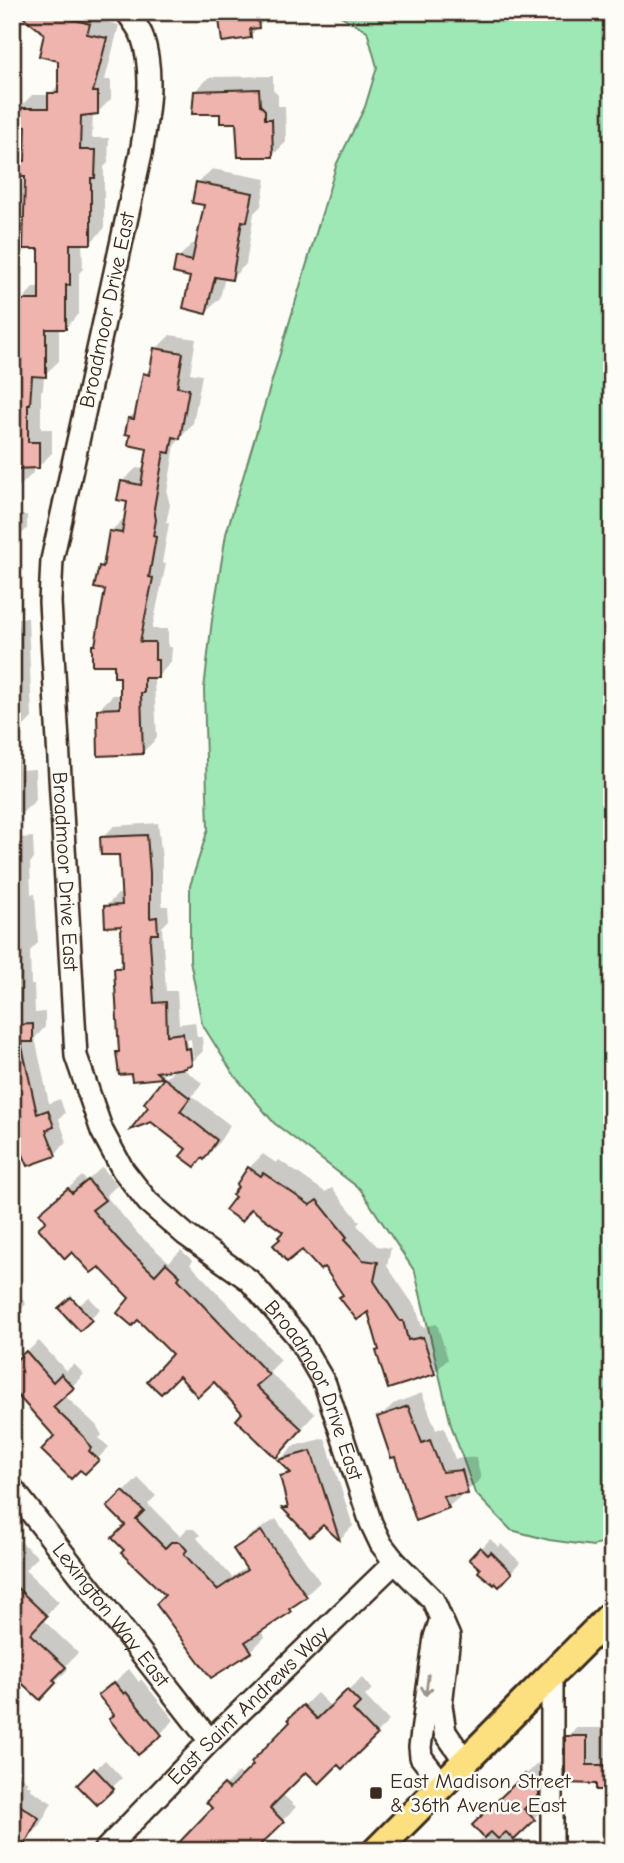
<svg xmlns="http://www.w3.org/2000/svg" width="624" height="1863" font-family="'Comic Neue',sans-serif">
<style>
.green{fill:#9ee8b6;stroke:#6c896a;stroke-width:2}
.shadow{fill:#0003;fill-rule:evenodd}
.building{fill:#efb4ae;stroke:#3b2a1e;stroke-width:2}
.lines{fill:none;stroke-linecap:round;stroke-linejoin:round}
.minor-casing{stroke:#3b2a1e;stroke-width:26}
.major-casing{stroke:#3b2a1e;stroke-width:32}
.minor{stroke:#fdfcf7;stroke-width:21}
.major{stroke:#fce080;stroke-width:26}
.oneway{stroke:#9c938a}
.poi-dot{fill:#3b2a1e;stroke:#fdfcf7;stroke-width:2.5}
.labels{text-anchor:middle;stroke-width:5;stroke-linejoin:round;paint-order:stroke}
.street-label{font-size:21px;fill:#3b2a1e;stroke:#fdfcf7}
.poi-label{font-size:21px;fill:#3b2a1e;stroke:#fdfcf7;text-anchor:start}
</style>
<rect width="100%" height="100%" fill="#fdfcf7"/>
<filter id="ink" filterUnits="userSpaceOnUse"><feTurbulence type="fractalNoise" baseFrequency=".0143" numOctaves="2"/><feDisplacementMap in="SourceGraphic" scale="14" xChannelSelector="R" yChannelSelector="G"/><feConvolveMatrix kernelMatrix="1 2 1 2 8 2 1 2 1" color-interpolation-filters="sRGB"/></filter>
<g filter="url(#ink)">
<path class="green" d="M334,12H612V1540L593,1546L549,1540L511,1530L475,1493L451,1425L415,1272L360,1189L274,1123L234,1075L202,1024L190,960V886L208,829L204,689L212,620L226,534L337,163L365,107L377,67L367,31Z"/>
<g class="shadow">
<path d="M20,12H101L99,20L119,25L105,80H111V99L97,113H93L92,138H109L108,163L104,167V229L91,242H82L83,269L79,273V314L66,327H59V361L44,375L43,389L41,391V429H52V453L39,466H33V473L19,487H12V353L17,348V322L21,319V301L34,287H41L40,247L27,176L22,162L27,157L28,125L19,108L32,95H50L59,84V59L46,33Z"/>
<path d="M220,12H272L250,36Z"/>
<path d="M273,76V90L278,95V106H285L286,142L272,156L237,121L195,91L209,77Z"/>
<path d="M212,169L266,179L261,206L254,213L246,264L232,278L225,277L220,298L206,312L192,276L178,258L192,244L197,245L206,204L198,183Z"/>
<path d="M170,335L196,339L190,373L202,375L193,423L175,445L167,493L170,505L166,523H169L162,563L166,564L152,629H168V647H172L171,662L154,681L157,738L143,752L99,709L113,695H122V676L115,663L94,646L97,642L108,589L100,567L106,562L111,531L125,517L129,500L122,482L136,468L145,469L149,447L132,433L129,418L138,410L144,374L153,366L156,349Z"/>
<path d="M12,515H27V529L19,536L18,551L14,555L12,569Z"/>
<path d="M12,618H28L32,718L19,731H14V755L20,754V770L35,769L36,800L23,812L18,813L19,838L33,837L34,859L30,863L31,894H35L38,943L30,951L31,985H34L35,1013L45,1012V1027L35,1038L49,1103L60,1099L65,1113L59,1119L67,1142L55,1154L15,1133L12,1134Z"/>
<path d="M158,823L162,860V906H168L169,920L162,927L166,991H177L179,1024L195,1022L197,1037H202L203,1051L191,1063L181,1067L202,1083L192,1096L230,1125L218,1144L204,1158L188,1149L151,1106L165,1079L177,1067L170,1068L162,1076L133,1079V1072L118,1053L121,1050L116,969L123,961L122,924L106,906L118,894H123L121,853L102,838L114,826ZM191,1039L193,1058H189L187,1040Z"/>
<path d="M263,1154L276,1163L279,1160L325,1192L332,1188L360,1222L357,1225L377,1246L391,1248L387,1266L416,1308L422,1327L437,1324L448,1359L434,1373L381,1348L369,1310L325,1264L302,1247L282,1238L285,1231L253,1209L242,1220L237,1196L249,1168Z"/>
<path d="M102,1167L117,1185L106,1196L138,1234L169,1262L181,1250L193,1261L190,1264L281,1360L269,1372L315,1414L289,1442L245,1413L214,1380L175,1354L131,1298L99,1264L48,1221L55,1200L82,1176L87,1181Z"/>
<path d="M12,1285L26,1304L12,1318Z"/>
<path d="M89,1297L100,1309L80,1329L77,1307Z"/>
<path d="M39,1341L66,1371L74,1364L84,1374L64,1395L96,1425L102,1435L99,1438L109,1447L85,1472L56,1436L12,1365Z"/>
<path d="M422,1393L436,1430L444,1427L455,1459L476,1457L481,1479L448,1507L396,1454L379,1418L393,1404Z"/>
<path d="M325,1438L353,1526L340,1539L323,1522L310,1534L284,1508L289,1503L282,1477L290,1469L280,1460L293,1446Z"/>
<path d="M138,1478L156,1496L148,1504L180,1536L187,1529H194L200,1535L197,1538L232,1577L247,1567L235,1550L249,1536L276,1519L320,1582L290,1610L260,1630L265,1637L251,1651L167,1595L128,1525L110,1507Z"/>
<path d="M12,1534L38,1557L25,1570L59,1602L42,1619L78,1653L65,1666L68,1669L53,1685L12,1672Z"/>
<path d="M490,1539L499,1547L501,1544L520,1562L508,1576L481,1549Z"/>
<path d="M129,1669L139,1682L141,1679L174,1720L160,1734L116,1715L100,1695Z"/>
<path d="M362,1678L372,1689L365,1696L389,1721L342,1767L338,1762L306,1770L282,1794L296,1807L256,1846L209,1802L238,1772L243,1777L293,1722L290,1719L317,1693L331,1707Z"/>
<path d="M576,1728H612V1788L597,1782L567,1737Z"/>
<path d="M105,1760L122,1778L97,1802L80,1785Z"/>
<path d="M539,1762L551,1775V1780L536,1795L546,1806L512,1840H545V1851H470L481,1839H488L474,1825Z"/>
<path d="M12,1771L28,1782L26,1784L31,1787L30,1789L52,1803L38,1828L24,1842L12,1833Z"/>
</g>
<g class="building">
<path d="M17,12H74L72,19L90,24L87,34L107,38L93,92H98V114L81,116L80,150H96L95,178H91V244H70V285H66V329H46V377L32,376L30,404H28V442H39V468L12,469V360L16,357V322H19V300H39V249H23L25,177H20V161H25L26,126H17V108H48V93H58V61L39,56L44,34Z"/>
<path d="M218,12H257L259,28L250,29L251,38L222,42Z"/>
<path d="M259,89L260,105L265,110V119H272L273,157H238L236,123H220V114H192L194,91Z"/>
<path d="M196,182L253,193L247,222L242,221L232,280L215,277L206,314L183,308L190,277L173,273L176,257L192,261L204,205L192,203Z"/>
<path d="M154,348L183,353L177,387L189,389L180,439L173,437L170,453L164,452L154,508L156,520L153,536L156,537L149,577L153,578L140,642H155V660H158V678H144V693H141L143,754L98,756L97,709L120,708V677H114V665H92V645H95L105,590L94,588L99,566L103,567L109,531L122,533L127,502L117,500L121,481L141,485L147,449L128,445L130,435L125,434L128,418L134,419L143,373L149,375Z"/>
<path d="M147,835L150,873V918L157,917L158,934H151L150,941L154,1003L166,1002L167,1035L183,1033L185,1049L190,1048L192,1065L186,1066V1068L156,1072L163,1078L132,1081L131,1074L119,1075L116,1052H119L114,968H122L121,926L105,927L104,906L122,905L119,855H101L100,837Z"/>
<path d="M33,1024V1042H21L37,1114L48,1110L54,1127L46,1130L56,1156L28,1166L12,1130V1025Z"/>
<path d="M164,1078L190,1098L180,1111L217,1140L204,1160L202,1158L195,1167L180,1156L186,1149L151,1122L130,1130L148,1107L144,1103Z"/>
<path d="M248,1167L261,1176L263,1173L310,1205L317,1200L347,1237L344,1240L363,1260L378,1262L374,1281L400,1321H403L408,1340L423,1337L435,1374L388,1389L376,1351L379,1350L368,1312L357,1320L339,1297L343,1295L324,1267L320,1270L302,1250L287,1262L273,1245L280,1239L278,1237L283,1232L251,1209L242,1222L225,1210L235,1197L232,1195L238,1187L236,1185Z"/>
<path d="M88,1180L105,1200L92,1210L125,1247L155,1275L166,1263L180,1276L178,1279L269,1375L256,1386L302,1429L276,1458L236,1420L242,1413L214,1382L198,1397L179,1376L161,1394L147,1381L172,1354L138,1320L132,1326L117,1313L129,1298L99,1267L91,1273L72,1252L65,1259L38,1228L46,1221L39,1213L68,1188L72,1193Z"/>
<path d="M71,1297L92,1320L80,1331L58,1308Z"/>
<path d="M26,1351L53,1382L61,1374L74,1388L53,1407L84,1437L91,1448L89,1451L99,1460L85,1474L80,1470L71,1479L41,1450L54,1436L12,1389V1364Z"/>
<path d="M408,1406L422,1443L430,1440L442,1472L462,1470L468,1494L443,1496L449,1508L416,1521L395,1457L391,1458L377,1417Z"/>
<path d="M311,1451L340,1541L323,1525L310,1537L282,1508H288L280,1476L291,1473L278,1460Z"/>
<path d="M123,1491L144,1511L136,1519L165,1548L171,1542H180L187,1550L184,1554L217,1590L247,1570L233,1549L261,1531L307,1597L289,1609L291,1612L245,1642L252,1652L211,1678L156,1604L165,1595L121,1553L124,1550L112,1538L125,1525L107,1507Z"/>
<path d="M480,1547L488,1555L491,1552L512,1573L499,1587L495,1583L494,1585L478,1572L480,1569L469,1559Z"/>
<path d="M12,1583L47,1616L30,1634L66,1667L53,1680L56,1683L40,1700L12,1674Z"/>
<path d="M114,1682L124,1694L126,1692L162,1735L138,1755L109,1719L114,1715L98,1695Z"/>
<path d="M347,1690L360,1703L353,1710L377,1735L342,1769L338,1765L319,1784L306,1772L270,1808L284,1822L254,1851H171L212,1808L206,1802L224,1784L229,1789L253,1765L251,1762L290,1722L288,1719L303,1705L317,1719Z"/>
<path d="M565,1736H587V1765H612V1790H596V1784L565,1783Z"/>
<path d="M94,1768L114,1789L97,1805L77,1785Z"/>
<path d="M525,1774L539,1789V1795L524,1809L535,1820L514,1840L506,1832L498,1839L491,1832L484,1838L472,1825Z"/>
<path d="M12,1800L39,1818L25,1844L12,1835Z"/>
</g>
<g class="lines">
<defs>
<g id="minor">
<path id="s1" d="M127,12C132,20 139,28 142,36C155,73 147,116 141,153L52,560L50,602L76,1056L102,1131L123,1170L148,1202L186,1235L249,1280L297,1336L325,1384L371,1523L381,1544L395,1562L433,1600L449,1637L441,1705L445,1732L465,1761"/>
<path id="s2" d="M12,1488L210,1741"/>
<path d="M441,1619L435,1637L420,1747L421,1757L442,1784"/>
<path id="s3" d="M104,1851L210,1741L395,1562"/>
<path d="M552,1851V1675"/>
</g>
<path id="major" d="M376,1851L612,1614"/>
</defs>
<use href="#minor" class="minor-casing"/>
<use href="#major" class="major-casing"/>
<use href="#minor" class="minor"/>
<use href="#major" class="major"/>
</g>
<defs><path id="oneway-shaft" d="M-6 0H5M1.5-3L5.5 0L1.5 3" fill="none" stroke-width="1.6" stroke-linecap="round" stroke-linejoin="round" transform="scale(1.75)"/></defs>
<use class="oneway" href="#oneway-shaft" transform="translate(427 1685) rotate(97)"/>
</g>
<rect class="poi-dot" x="369" y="1786" width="14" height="14" rx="3.5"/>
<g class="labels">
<g class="street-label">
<text transform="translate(107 310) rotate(-78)" y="7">Broadmoor Drive East</text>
<text dy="7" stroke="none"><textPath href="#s1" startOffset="875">Broadmoor Drive East</textPath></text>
<text dy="7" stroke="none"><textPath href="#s1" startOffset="1482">Broadmoor Drive East</textPath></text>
<text dy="7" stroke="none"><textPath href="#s2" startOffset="161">Lexington Way East</textPath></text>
<text dy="7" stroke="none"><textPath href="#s3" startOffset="205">East Saint Andrews Way</textPath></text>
</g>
<g class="poi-label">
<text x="390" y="1788">East Madison Street<tspan x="390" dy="24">&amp; 36th Avenue East</tspan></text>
</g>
</g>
<rect width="624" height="1863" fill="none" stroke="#fdfcf7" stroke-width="42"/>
<rect x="21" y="21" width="582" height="1821" fill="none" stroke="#3b2a1e" stroke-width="2.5" filter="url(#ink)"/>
</svg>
